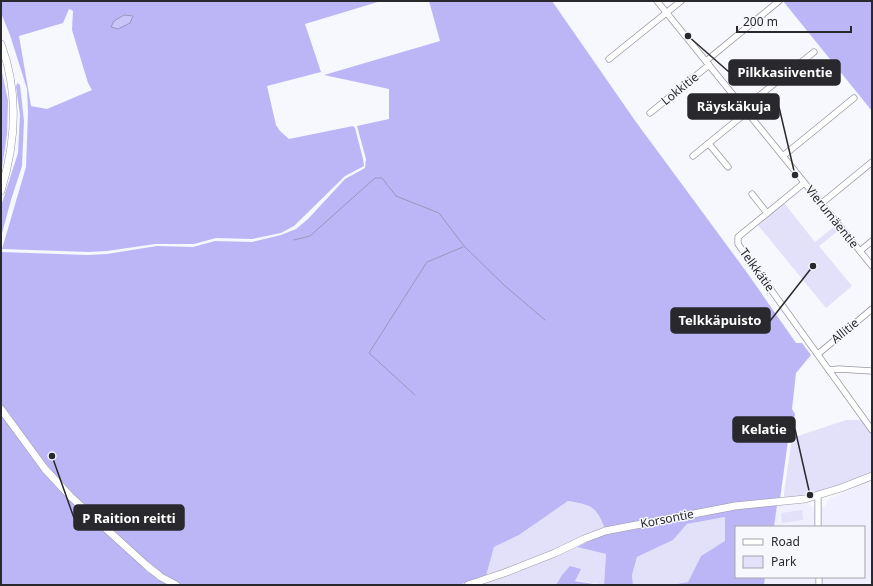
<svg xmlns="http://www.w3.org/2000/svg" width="873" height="586" font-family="'Noto Sans',sans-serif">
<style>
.built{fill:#f0efff}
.green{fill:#e3e1f9}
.forest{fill:#bcb6f7;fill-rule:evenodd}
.water{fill:#c9c5fa;stroke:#9996bc}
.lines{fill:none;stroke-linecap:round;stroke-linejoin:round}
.stream{stroke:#9996bc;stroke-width:1}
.minor-casing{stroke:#9998a4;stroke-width:7}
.major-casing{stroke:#9998a4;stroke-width:8}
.minor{stroke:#fff;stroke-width:5.5}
.major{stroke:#fff;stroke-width:7}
.labels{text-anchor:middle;stroke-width:3;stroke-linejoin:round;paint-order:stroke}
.street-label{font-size:12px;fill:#29292d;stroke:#f7f7fe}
.leader{fill:none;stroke:#29292d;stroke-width:1.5}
.callout-dot{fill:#29292d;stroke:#f7f7fe;stroke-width:1.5}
.callout{fill:#29292d;stroke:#29292d;stroke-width:1.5}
.callout-label{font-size:13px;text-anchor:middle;font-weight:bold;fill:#fff}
</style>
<rect width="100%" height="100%" fill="#f7f7fe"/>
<path class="built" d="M869,481L872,499V585H764L765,577H864V527H774L777,505L806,502L814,508L825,507L829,499Z"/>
<g class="green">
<path d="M784,203L815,242L835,226L839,230L819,246L852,286L826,308L757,224Z"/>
<path d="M846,420H861L872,434V472L816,494L784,498V493L792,438Z"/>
<path d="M568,501C592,505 596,506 605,529L528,561L486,576L494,547L519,535Z"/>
<path d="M802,510L803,520L782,523L781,513Z"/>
<path d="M725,517L726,541L701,556L688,582L671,585H633L632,575L637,557L673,540L687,524Z"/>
<path d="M577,547L606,554L604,585L575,580L562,575L556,585H477L551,558Z"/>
</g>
<g class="forest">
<path d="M1,1H381L305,24L321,72L267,86L276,125L280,131L289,139L353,126L355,128L363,159L364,166L345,176L294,226L281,233L252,239L216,238L194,244H155L107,251L89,252L2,249L26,167L28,113L27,89L10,35L1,13ZM69,9L73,11L72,30L88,83L92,90L47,109L31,106L19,36L63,23Z"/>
<path d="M429,1H552L636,122L748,274L796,343H802L811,355L796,373L792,409L795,414L793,430L788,441L780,499L605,529C596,506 592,505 568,501L519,535L494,547L486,576L459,585H179L163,576L148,564L45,469L1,408V252L88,255L107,254L157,246L193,247L215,241L252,242L281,235L296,229L308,219L345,179L365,168L366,159L357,126L389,119V89L324,75L440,41Z"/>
<path d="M783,1H872V111Z"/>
<path d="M1,67L8,101L7,134L1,175Z"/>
<path d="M17,83L20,85L24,121L22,166L11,200L1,237V206L18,153L20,115L16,87Z"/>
<path d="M1,410L44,469L148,572L170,585H1Z"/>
<path d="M777,505L774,527H736V577H765L764,585H671L688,582L701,556L725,541V517L687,524L673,540L637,557L632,575L633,585H604L606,554L577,547L595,538L616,531L734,508Z"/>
<path d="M570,566L581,569L575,581L601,585H556L562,575Z"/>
</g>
<path class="water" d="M124,15L133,16L130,23L118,29L111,27L114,21Z"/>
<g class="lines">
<g class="stream">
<path d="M294,240L310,236L375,178H382L396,196L439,213L464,246L504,285L545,320"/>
<path d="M415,395L369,353L427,262L463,247"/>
</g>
<defs>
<g id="minor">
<path d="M657,1L872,266"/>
<path d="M609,59L681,1"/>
<path d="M706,61L779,1"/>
<path d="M744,108L814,52"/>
<path d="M650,113L709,65"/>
<path d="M709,144L728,167"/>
<path d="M693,156L747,112"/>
<path d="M783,156L854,98"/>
<path d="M804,183L738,237V244L872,430"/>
<path d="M752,194L767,213"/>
<path d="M822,203L872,162"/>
<path d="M860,251L872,241"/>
<path d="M818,354L872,309"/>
<path d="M829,370L839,369L872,371"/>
<path d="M818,496V527"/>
<path d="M819,577V585"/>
</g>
<g id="major">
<path d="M1,44C19,92 16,142 1,191"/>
<path d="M1,409L45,469L70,496L146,565L161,577L176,585"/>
<path d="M468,585L504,573L555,553L584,539L605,531L735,506L805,499L841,488L872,476"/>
</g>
</defs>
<use href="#minor" class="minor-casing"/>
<use href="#major" class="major-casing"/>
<use href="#minor" class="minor"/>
<use href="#major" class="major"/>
</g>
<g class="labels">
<g class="street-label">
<text transform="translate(680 89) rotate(-39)" y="4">Lokkitie</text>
<text transform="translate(832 217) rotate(51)" y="4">Vierumäentie</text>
<text transform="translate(757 270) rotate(54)" y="4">Telkkätie</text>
<text transform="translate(845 331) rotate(-39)" y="4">Allitie</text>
<text transform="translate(667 519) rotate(-11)" y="4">Korsontie</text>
</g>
</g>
<path class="leader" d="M688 36L729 72M795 175L779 107M813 266L770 321M810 495L795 429M52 456L74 518"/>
<g class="callout-dot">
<circle cx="688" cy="36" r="4"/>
<circle cx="795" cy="175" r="4"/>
<circle cx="813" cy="266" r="4"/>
<circle cx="810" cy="495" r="4"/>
<circle cx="52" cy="456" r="4"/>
</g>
<g class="callout">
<rect x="729" y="60" width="111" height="25" rx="4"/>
<rect x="688" y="94" width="91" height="25" rx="4"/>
<rect x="671" y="308" width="99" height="25" rx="4"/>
<rect x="733" y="417" width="62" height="25" rx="4"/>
<rect x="74" y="505" width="110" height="25" rx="4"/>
</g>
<g class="callout-label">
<text x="785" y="77">Pilkkasiiventie</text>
<text x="734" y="111">Räyskäkuja</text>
<text x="720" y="325">Telkkäpuisto</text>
<text x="764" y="434">Kelatie</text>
<text x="129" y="523">P Raition reitti</text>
</g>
<rect width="873" height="586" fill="none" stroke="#29292d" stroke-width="4"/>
<rect x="735" y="526" width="130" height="52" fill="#f7f7fe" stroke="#a5a5aa"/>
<rect x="743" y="539" width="20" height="6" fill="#ffffff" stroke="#a5a5aa"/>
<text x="771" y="546" font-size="12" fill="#29292d">Road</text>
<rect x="743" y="556" width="20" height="12" fill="#e3e1f9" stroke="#a5a5aa"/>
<text x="771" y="566" font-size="12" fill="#29292d">Park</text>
<path d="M737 26v6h114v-6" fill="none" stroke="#29292d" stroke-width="2"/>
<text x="743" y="26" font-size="12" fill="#29292d" stroke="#f7f7fe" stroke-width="3" paint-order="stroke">200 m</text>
</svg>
